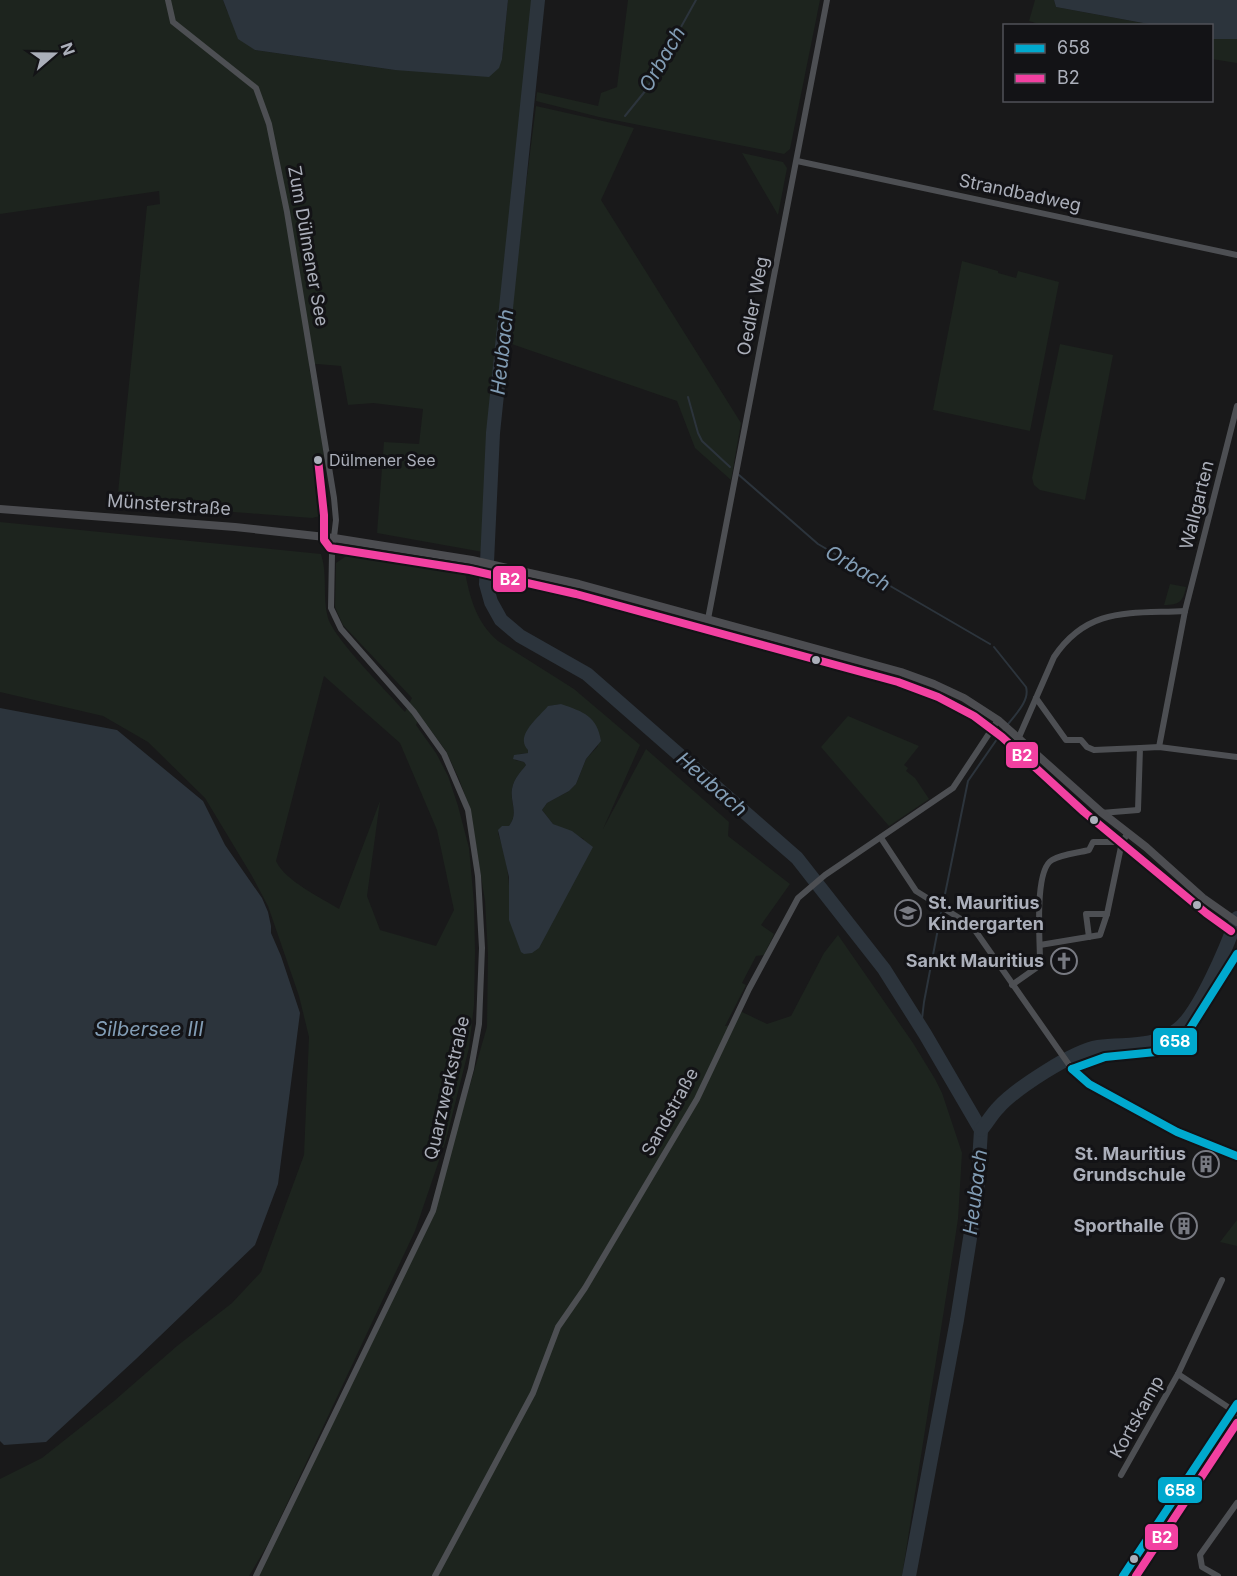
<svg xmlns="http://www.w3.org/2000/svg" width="1237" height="1576" font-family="Inter,sans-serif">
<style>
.green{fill:#1d241e;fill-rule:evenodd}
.water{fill:#2c343c}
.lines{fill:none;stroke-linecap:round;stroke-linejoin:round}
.stream{stroke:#2c343c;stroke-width:2}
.river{stroke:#2c343c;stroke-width:14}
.street{stroke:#4d4f53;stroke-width:6}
.secondary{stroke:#4c4d51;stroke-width:8}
.bus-1-casing{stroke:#131316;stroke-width:12}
.bus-2-casing{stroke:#131316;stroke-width:12}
.bus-1{stroke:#00a9ce;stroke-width:8}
.bus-2{stroke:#f240a1;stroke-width:8}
.bus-dot{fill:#abafba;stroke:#131316;stroke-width:2}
.labels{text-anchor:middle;stroke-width:6;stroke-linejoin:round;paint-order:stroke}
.bus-label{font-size:16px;fill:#abafba;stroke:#131316;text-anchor:start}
.street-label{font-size:18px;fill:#abafba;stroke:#131316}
.poi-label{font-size:18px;font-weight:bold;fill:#abafba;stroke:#131316;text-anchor:end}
.water-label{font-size:20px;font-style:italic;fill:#829db5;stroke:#131316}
.line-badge{stroke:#131316;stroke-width:2}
.badge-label{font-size:16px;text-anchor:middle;font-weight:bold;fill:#fff}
</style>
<rect width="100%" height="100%" fill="#19191a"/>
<g class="green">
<path d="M0,0H223L227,11L255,50L395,70L502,59L508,0H532L487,438L483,552L377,533L384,442L419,444L423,409L373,403L348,405L341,366L317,364L309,366C315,403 335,483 320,516L312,518L117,503L147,206L160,204L159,191L0,214Z"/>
<path d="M628,0H820L790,149L784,154L599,117L536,101L537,92L598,106L601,93L617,87Z"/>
<path d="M1035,0H1054L1056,7L1154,25L1045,26L1029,21Z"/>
<path d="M1212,39H1237V63L1212,59Z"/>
<path d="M536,106L634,128L601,200L741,423L731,480L695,448L677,401L506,342Z"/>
<path d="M742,153L783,162L787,168L778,215Z"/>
<path d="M962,261L998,271V273L1016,278L1018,271L1059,282L1030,431L933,410Z"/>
<path d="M1060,344L1113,355L1085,500L1040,490L1034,485L1032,478Z"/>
<path d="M0,522L321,554C328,575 322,597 328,618C335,640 388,692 405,712L412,698L343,625L335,607L336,563L351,553L465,572C470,599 477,623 498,641L574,689L640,745L603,829L646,749L729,822L728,836L790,884L761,925L774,934L764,955L756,956L742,983L746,985L725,1026L732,1025L738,1010L767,1024L791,1016L824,953L838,935L913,1043L935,1079L942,1093L962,1153L958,1219L949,1278L902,1576H256L433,1211L487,1027L488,954L485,901L470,809L459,779L446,751L420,716L416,725L436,753L448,776L458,806L469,848L474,903L475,952L474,1005L469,1048L446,1140L415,1231L268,1544L249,1576H0V1479L42,1458L114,1401L177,1346L232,1303L261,1272L304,1155L309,1037L299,996L268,906L252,876L205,798L148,742L103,716L0,692ZM324,676L400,743L437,830L454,910L436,946L380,930L367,896L380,801L339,909C321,898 284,880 276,861ZM561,704L598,746L586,759L576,784L569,791L547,803L542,810L553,824L584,839L509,911C511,884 507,859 498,833L502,826H509C519,813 510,804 512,789C514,778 520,774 526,765L524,762L515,760L519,754L528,753L530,727L549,706Z"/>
<path d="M1170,584L1186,587C1183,602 1179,605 1164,605Z"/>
<path d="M848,716L919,746L904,765L908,768L906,771L915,778L929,799L889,826L821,747Z"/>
<path d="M1237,1220V1252V1246L1220,1242Z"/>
</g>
<g class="water">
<path d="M223,0H508L502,59L499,68L489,77L395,70L255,50L238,39Z"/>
<path d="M1054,0H1237V39H1212V26L1154,25L1056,7Z"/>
<path d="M561,704C584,712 597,716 601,741L586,759L576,784L569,791L547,803L542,810L553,824L572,831L593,847L539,948L532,953L524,954L521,952L509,920V877L498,830L502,826H509C519,813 510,803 512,789C514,778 520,773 526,765L524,762L513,759L514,755L528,753V750C514,736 539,717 548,706Z"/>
<path d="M0,708L117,730L203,801L225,845L262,898L268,912L271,926V933L281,956L300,1013L278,1184L255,1245L136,1359L46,1442L4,1445L0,1441Z"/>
</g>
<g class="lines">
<g class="stream">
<path d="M625,116L646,90L696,0"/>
<path d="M688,397L698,433L702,441L730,467"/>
<path d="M739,475L818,544L990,644"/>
<path d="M994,647L1026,687C1030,700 1016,714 1008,724"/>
<path d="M943,904L968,781L1004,729"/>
<path d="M921,1027L924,1002L941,913"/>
</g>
<g class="river">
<path d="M538,0L493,433L486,584L491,602L501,620L520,636L587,674L797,858L884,969L925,1034L981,1130L977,1194L957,1320L909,1576"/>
<path d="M981,1130C987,1123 992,1114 998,1108C1015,1089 1073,1051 1098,1047C1128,1043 1151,1049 1177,1030C1199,1014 1228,944 1237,918"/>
</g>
<g class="street">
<path d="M168,0L173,22L256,88L269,124L287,212L334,498L336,520L332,554L331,608L341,629L414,712L444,754L468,810L478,876L482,948L479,1024L471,1069L433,1211L256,1576"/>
<path d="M797,161L1237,255"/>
<path d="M708,619L827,0"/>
<path d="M1036,698L1066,740H1081L1087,747L1094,750L1140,748"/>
<path d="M1019,737L1054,657C1088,606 1131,614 1185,611"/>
<path d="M1159,747L1185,611L1237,406"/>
<path d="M1101,813L1138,810L1140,748L1159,747L1237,757"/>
<path d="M881,838L916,891L972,926L1072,1069L1089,1084L1177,1132L1237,1156"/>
<path d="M1089,937L1086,914H1107"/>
<path d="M1040,945L1100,935L1107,914L1122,842L1128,833"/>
<path d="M1012,985L1036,968L1040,961C1040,940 1034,870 1052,860C1062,854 1078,853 1089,850L1093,842H1122"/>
<path d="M1072,1069L1105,1057L1156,1052L1186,1035L1237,954"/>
<path d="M1178,1374L1237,1413"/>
<path d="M1121,1475L1178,1374L1222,1280"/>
<path d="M435,1576L533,1393L558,1327L585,1288L697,1099L749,989L798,898L825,875L953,788L998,720"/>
<path d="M1218,1576L1202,1567L1200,1555L1237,1503"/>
</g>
<g class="secondary">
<path d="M0,509L235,527L334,538L472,560L579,584L901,672L934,684L964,698L998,720L1101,812L1146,847L1203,898L1237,922"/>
<path d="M1123,1576L1237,1404"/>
</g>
<defs>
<g id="bus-1">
<path d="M1072,1069L1105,1057L1156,1052L1186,1035L1237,954"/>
<path d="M1072,1069L1089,1084L1177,1132L1237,1156"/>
<path d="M1123,1576L1237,1404"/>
</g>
<g id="bus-2">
<path d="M318,459L324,515V540L330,548L470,570L576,594L898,682L938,697L974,716L1002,737L1084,812L1206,913L1231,931"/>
<path d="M1136,1576L1237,1423"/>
</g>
</defs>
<use href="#bus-1" class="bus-1-casing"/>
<use href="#bus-2" class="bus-2-casing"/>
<use href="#bus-1" class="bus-1"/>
<use href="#bus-2" class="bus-2"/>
</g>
<defs>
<symbol id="school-ring" viewBox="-11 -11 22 22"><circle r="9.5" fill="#131316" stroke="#787a82" stroke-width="1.5"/><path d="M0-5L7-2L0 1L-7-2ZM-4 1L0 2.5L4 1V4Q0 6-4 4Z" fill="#787a82"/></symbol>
<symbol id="church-ring" viewBox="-11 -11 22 22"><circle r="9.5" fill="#131316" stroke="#787a82" stroke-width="1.5"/><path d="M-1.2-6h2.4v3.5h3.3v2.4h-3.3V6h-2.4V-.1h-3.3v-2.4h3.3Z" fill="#787a82"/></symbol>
<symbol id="building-ring" viewBox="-11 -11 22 22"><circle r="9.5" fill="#131316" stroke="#787a82" stroke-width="1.5"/><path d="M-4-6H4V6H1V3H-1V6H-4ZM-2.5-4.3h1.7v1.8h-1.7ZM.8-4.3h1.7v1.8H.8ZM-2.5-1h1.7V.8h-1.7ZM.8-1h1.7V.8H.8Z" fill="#787a82"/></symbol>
</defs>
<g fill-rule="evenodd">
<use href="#school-ring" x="893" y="898" width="30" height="30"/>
<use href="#church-ring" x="1049" y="946" width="30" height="30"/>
<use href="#building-ring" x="1191" y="1149" width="30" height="30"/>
<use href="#building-ring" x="1169" y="1211" width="30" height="30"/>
</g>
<g class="bus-dot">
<circle cx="318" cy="460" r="5"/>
<circle cx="816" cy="660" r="5"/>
<circle cx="1094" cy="820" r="5"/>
<circle cx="1197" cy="905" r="5"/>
<circle cx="1134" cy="1559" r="5"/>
</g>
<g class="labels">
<g class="bus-label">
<text x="329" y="466">Dülmener See</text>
</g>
<g class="street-label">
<text transform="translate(1020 193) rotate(12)" y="6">Strandbadweg</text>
<text transform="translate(308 246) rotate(80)" y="6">Zum Dülmener See</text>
<text transform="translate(753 306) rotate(-79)" y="6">Oedler Weg</text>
<text transform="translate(169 505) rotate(4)" y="6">Münsterstraße</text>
<text transform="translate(1197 505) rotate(-76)" y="6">Wallgarten</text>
<text transform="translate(447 1088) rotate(-77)" y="6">Quarzwerkstraße</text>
<text transform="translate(670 1112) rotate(-61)" y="6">Sandstraße</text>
<text transform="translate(1137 1417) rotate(-61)" y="6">Kortskamp</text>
</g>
<g class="poi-label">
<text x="928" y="909" text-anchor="start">St. Mauritius<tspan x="928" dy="21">Kindergarten</tspan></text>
<text x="1044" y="967">Sankt Mauritius</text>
<text x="1186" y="1160">St. Mauritius<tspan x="1186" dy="21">Grundschule</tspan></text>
<text x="1164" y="1232">Sporthalle</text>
</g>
<g class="water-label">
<text transform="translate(662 59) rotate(-60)" y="7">Orbach</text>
<text transform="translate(502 352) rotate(-84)" y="7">Heubach</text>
<text transform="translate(858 568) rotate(30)" y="7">Orbach</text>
<text transform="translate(712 784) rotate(41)" y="7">Heubach</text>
<text x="149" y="1036">Silbersee III</text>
<text transform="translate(975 1192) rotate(-83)" y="7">Heubach</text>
</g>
</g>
<g class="line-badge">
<rect x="492" y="565" width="35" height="28" rx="6" fill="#f240a1"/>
<rect x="1005" y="741" width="34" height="28" rx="6" fill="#f240a1"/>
<rect x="1152" y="1027" width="46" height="29" rx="6" fill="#00a9ce"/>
<rect x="1157" y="1476" width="46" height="28" rx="6" fill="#00a9ce"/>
<rect x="1144" y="1523" width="35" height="28" rx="6" fill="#f240a1"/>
</g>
<g class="badge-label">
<text x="510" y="585">B2</text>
<text x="1022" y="761">B2</text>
<text x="1175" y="1047">658</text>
<text x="1180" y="1496">658</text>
<text x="1162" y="1543">B2</text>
</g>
<rect x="1003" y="24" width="210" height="78" fill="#131316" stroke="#505158" stroke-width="1.5"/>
<rect x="1015" y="44" width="30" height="9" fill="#00a9ce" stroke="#505158" stroke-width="1.5"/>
<text x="1057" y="54" font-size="18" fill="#abafba">658</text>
<rect x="1015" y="74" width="30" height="9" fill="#f240a1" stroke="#505158" stroke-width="1.5"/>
<text x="1057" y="84" font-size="18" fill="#abafba">B2</text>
<g transform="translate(54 54) rotate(70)" stroke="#131316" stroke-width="4.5" paint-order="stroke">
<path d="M0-4.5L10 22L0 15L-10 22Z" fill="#abafba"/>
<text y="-9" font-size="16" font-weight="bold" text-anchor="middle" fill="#abafba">N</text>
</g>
</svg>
